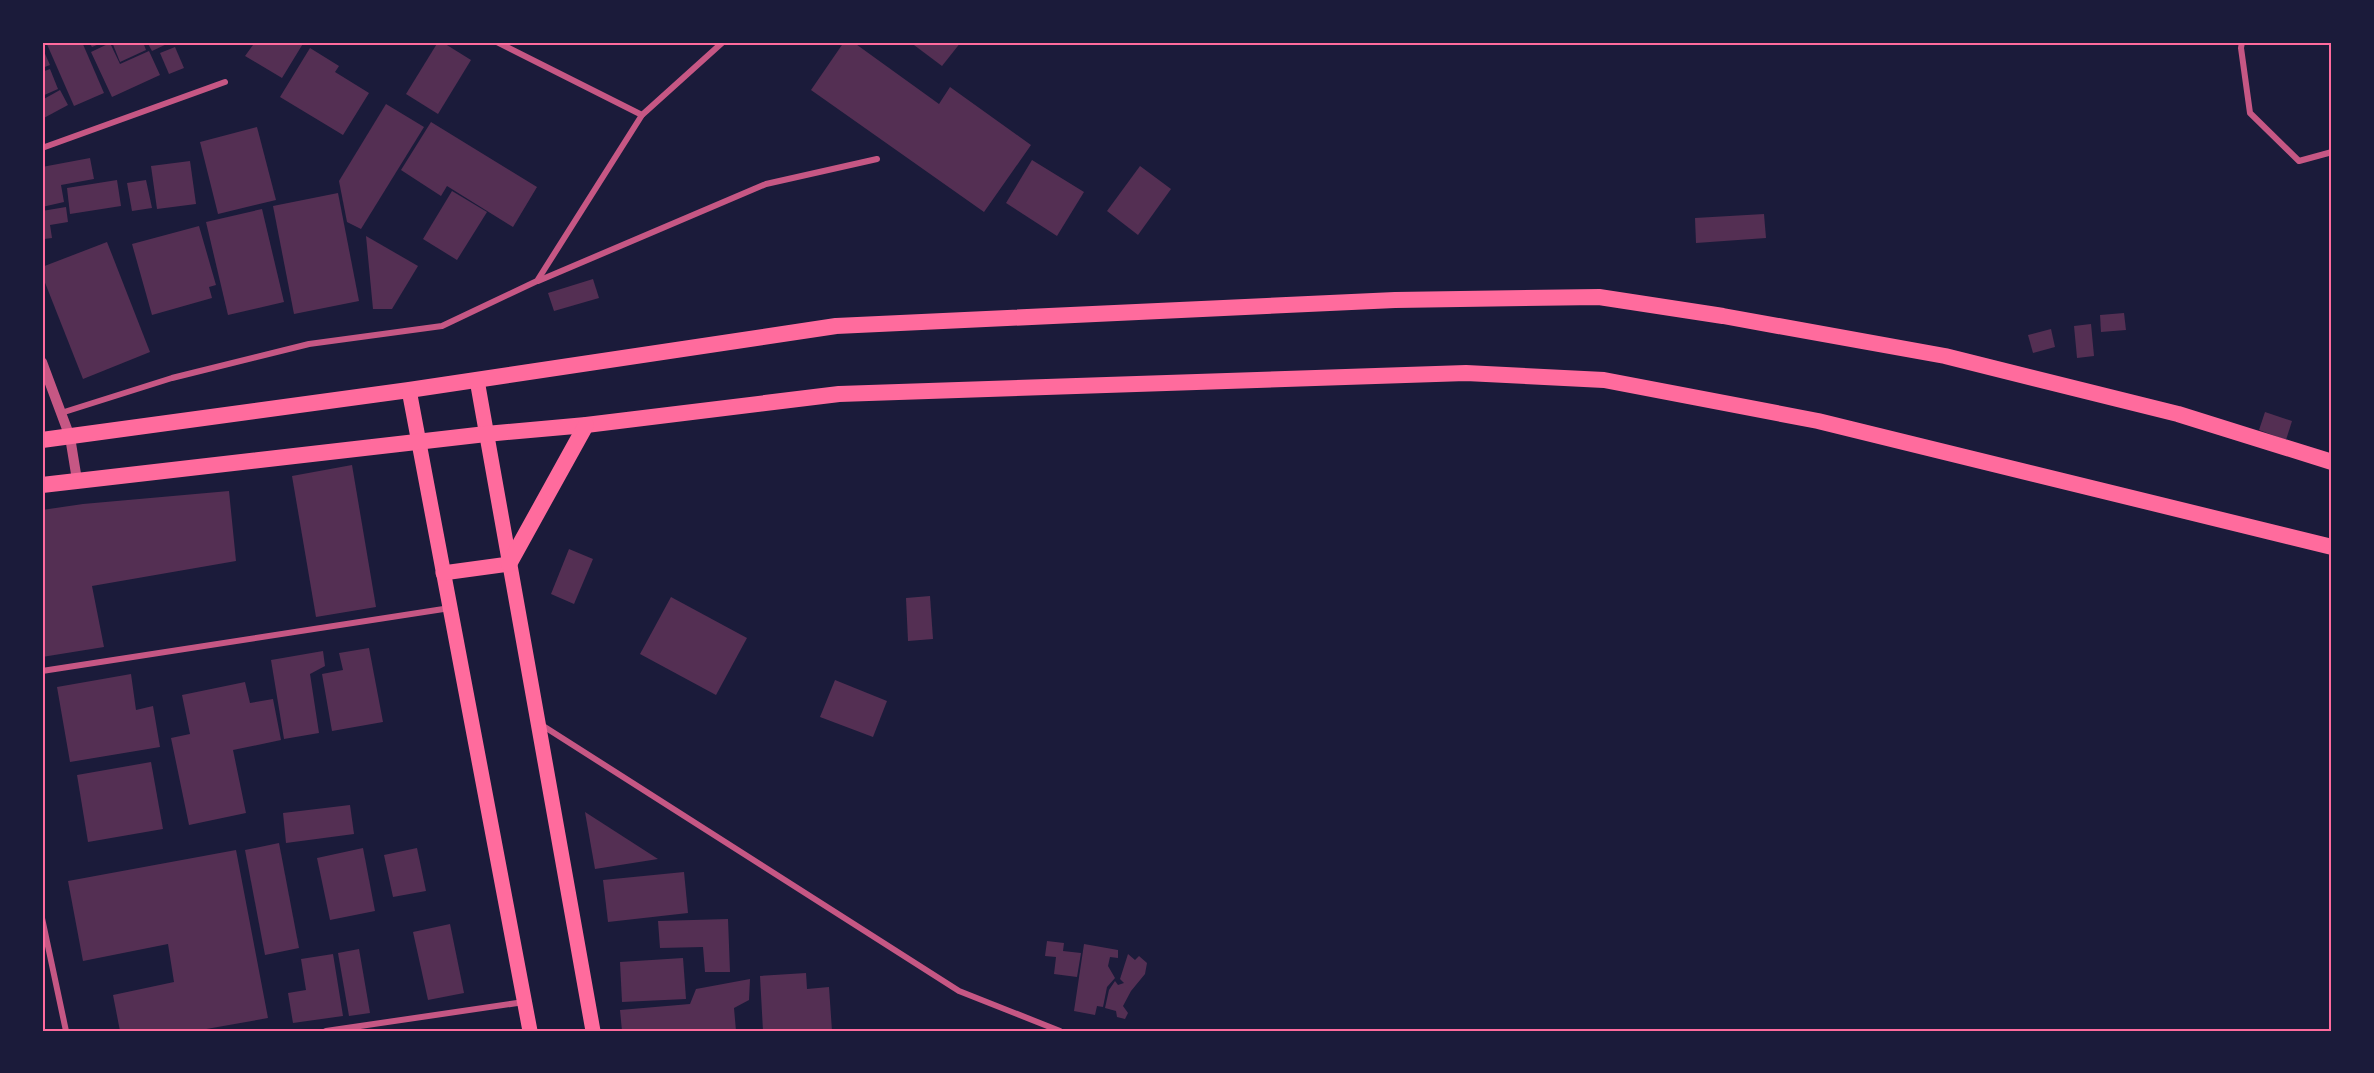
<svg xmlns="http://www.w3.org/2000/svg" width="2374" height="1073" font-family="Ubuntu,sans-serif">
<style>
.building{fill:#542f53}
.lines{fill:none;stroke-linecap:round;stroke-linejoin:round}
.minor{stroke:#c65784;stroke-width:6}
.tertiary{stroke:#c65784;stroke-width:10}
.primary{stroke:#ff6b9d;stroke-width:15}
.trunk{stroke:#ff6b9d;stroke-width:16}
.neatline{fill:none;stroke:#ff6b9d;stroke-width:2}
</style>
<rect width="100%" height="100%" fill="#1b1b3a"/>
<g class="building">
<path d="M46,42H82L104,93L74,106Z"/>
<path d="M89,42H104L92,47Z"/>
<path d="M112,42H143L146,50L120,62Z"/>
<path d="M147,42H171L152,51Z"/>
<path d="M248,42H304L282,78L245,56L253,45Z"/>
<path d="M438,42H442L471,60L438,114L406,94Z"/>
<path d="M844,42H853L939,104L950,87L1031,145L984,212L811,90Z"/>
<path d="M910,42H961L942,66Z"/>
<path d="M110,43L120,64L149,51L160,75L112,97L91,52Z"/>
<path d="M42,47L50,65L42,68Z"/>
<path d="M175,47L184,68L169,74L160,53Z"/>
<path d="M310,48L339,66L335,72L369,93L343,135L280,97Z"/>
<path d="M50,69L58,89L42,96V72Z"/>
<path d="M60,90L68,105L42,119V100Z"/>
<path d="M386,104L424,127L361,229L347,222L339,181Z"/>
<path d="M431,122L537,187L513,227L447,186L441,196L401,170Z"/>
<path d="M257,127L276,200L218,214L200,142Z"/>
<path d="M90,158L94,179L61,185L64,202L42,207V167Z"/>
<path d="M1032,160L1084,192L1057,236L1006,203Z"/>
<path d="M190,161L196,204L157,209L151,166Z"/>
<path d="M1140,166L1171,189L1138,235L1107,211Z"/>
<path d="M117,180L121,206L70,214L67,188Z"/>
<path d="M146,180L152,208L132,211L127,183Z"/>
<path d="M452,191L487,212L457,260L423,239Z"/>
<path d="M338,193L359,301L294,314L273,206Z"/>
<path d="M66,207L68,222L50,225L52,238L44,239L45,248L42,249V211Z"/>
<path d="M262,209L284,302L228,315L206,222Z"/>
<path d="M1764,214L1766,238L1696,243L1695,218Z"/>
<path d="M199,226L216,285L209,287L212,298L152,315L132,244Z"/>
<path d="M366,236L418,266L392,309H373Z"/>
<path d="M107,242L150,352L83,379L42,275V267Z"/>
<path d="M593,279L599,298L554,311L548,293Z"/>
<path d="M2124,313L2126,330L2101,332L2100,315Z"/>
<path d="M2091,324L2094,356L2077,358L2074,326Z"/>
<path d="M2051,329L2055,347L2033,353L2028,335Z"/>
<path d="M2265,412L2292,421L2286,440L2259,430Z"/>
<path d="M352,465L376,607L316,617L292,476Z"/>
<path d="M229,491L236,561L92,586L104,647L42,657V510L83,504Z"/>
<path d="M569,549L593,559L574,604L551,594Z"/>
<path d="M930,596L933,639L908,641L906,598Z"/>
<path d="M671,597L747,638L716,695L640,654Z"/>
<path d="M369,648L383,722L332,731L322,674L343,670L339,653Z"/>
<path d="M323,651L325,666L310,674L319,733L284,739L271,660Z"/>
<path d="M131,674L136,710L153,706L160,747L70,762L57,687Z"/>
<path d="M835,680L887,701L873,737L820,717Z"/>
<path d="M245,682L250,703L273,699L281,740L233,750L246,813L189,825L171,738L190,734L182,695Z"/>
<path d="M151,762L163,829L88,842L77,775Z"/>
<path d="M350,805L354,834L286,843L283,813Z"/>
<path d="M585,812L658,859L595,869Z"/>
<path d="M279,843L299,948L265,955L245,850Z"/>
<path d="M363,848L375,911L330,920L317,858Z"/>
<path d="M417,848L426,891L393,897L384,855Z"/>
<path d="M236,850L268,1018L195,1031H120L113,995L174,982L168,944L83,961L68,881Z"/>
<path d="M684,872L688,913L608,922L603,880Z"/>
<path d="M728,919L730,972H705L703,947L660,948L658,921Z"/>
<path d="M450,924L464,993L428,1000L413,932Z"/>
<path d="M1047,941L1064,943L1063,951L1081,953L1077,977L1054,974L1056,957L1045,956Z"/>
<path d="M1084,944L1118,950V958L1110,957L1108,966L1115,978L1107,987L1103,1007L1097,1006L1095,1015L1074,1011Z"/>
<path d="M359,949L370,1013L349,1016L338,953Z"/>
<path d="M333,954L343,1016L293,1023L288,993L306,990L301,959Z"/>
<path d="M1128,954L1135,960L1139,956L1147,963L1145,974L1131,991L1123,1006L1128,1013L1125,1019L1117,1017L1116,1011L1105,1008L1109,990L1115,981L1118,985L1124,983L1120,979Z"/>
<path d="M683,958L686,999L622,1002L620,962Z"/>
<path d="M806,973L807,989L829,987L832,1031H763L760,976Z"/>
<path d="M750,979L749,1000L734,1008L736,1031H622L620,1010L690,1004L696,989Z"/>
</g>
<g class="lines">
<g class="minor">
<path d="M497,42L642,115"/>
<path d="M2242,42L2241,48L2250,113L2299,161L2332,152"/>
<path d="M42,148L225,82"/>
<path d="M538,281L766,184L877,159"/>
<path d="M61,413L172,378L309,344L442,326L537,281L642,115L723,42"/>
<path d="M42,671L450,608"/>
<path d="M540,724L959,991L1060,1031"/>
<path d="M42,918L66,1031"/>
<path d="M326,1031L524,1002"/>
</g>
<path class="tertiary" d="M42,362L70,437L77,480"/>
<g class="primary">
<path d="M477,380L593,1031"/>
<path d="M409,390L530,1031"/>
<path d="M443,573L509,564"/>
</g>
<g class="trunk">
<path d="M42,440L409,390L836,326L1395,300L1599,297L1723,316L1945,356L2178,414L2332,462"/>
<path d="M42,485L486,434L586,425L839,394L1466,373L1604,380L1818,421L2332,547"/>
<path d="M509,564L586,425"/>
</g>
</g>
<rect width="2374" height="1073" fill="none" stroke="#1b1b3a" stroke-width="87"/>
<rect x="44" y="44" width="2286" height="986" class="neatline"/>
</svg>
